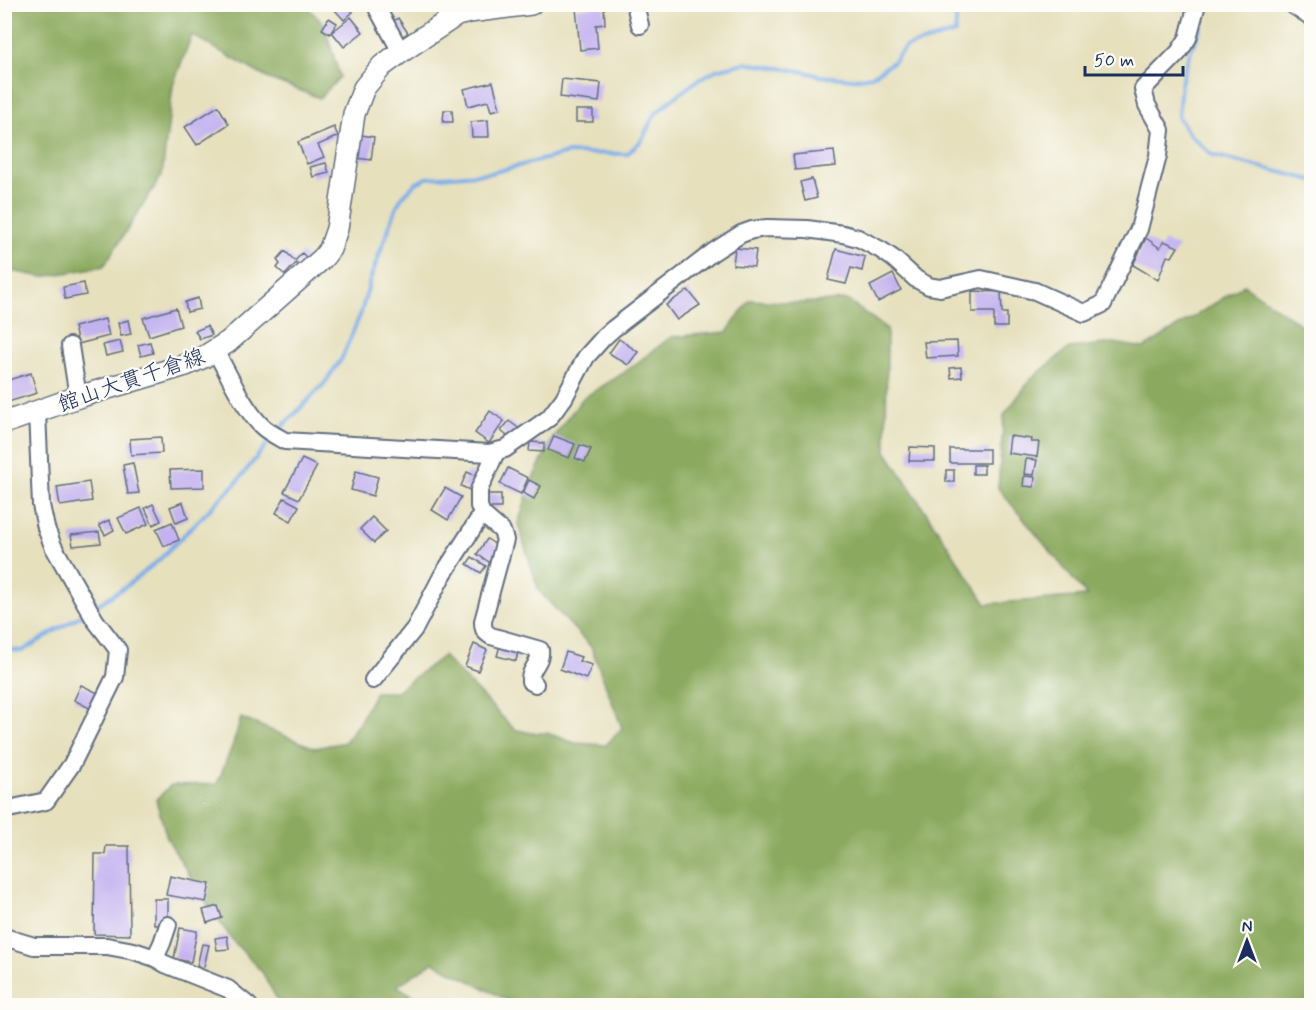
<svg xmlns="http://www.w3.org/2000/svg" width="1316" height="1010" font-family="Mynerve,'Klee One',sans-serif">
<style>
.forest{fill:#8caa5e;stroke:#546c5e;stroke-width:1.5}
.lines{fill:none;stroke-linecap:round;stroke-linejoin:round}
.stream{stroke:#7eaee8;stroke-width:4}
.building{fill:#c3b2f0}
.minor-casing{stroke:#626d7f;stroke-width:20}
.major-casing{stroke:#626d7f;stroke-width:24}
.minor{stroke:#fff;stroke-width:16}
.major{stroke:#fff;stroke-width:21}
.labels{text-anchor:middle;stroke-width:4.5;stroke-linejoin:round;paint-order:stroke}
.street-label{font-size:22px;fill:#1b2f5e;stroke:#fdfcf7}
</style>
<rect width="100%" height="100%" fill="#fdfcf7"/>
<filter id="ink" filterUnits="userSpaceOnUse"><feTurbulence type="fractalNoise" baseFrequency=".0167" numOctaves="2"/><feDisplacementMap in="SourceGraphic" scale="12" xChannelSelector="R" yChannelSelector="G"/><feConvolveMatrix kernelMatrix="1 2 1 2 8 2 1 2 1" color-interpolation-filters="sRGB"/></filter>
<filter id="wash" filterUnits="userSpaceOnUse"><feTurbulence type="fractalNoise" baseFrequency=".008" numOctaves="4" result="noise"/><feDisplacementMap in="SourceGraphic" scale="24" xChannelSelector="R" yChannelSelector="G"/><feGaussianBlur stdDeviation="1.35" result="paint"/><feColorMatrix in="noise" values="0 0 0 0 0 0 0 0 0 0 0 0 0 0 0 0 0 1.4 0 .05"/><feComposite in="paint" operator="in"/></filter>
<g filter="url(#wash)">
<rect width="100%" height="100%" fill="#e6e0bd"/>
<g class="forest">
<path d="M4,5H305L324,24L340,77L320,98L267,78L192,35L173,85L162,175L104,266L43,277L5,270Z"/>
<path d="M1244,285L1311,332V1005H517L433,962L397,986L428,1005H280L262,972L233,941L203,898L167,838L156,800L171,785L217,784L233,744L241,718L315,748L345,742L360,721L375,692H395L443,656L514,729L531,733H547L575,743L606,745L622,728L591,647L539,591L518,524L532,480L554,436L583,398L622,374L671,337L727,332L750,300L798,303L847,300L887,329L886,451L986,604L1087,596L998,488L1004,415L1031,379L1069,348L1114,343L1144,348Z"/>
</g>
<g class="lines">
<g class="stream">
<path d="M1207,4L1200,30L1189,55L1181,83L1178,117L1189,134L1212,155L1312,180"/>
<path d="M277,432L324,384L342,358L361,313L371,277L397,206L402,197L416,183L427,178L491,173L568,153L627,154L641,141L655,114L670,101L698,80L716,70L745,63L806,72L820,76L853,79L872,76L893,62L905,47L955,33L957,10L955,4"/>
<path d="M94,607L128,585L159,560L236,483L272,438"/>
<path d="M4,649L22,651L85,613"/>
</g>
</g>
<g id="blocks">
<g class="building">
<path d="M338,4H346L353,12L344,20L334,9Z"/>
<path d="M604,6L605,24L596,25L598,48L580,50L576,8Z"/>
<path d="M351,17L363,32L344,47L332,32Z"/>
<path d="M329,18L337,23L330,34L322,29Z"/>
<path d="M398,18L408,33L397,40L387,25Z"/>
<path d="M562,79L601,83L599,102L560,97Z"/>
<path d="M493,82L500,109L491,111L488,101L468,106L464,89Z"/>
<path d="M218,106L229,124L197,145L185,127Z"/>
<path d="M444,110H452L453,122H443Z"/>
<rect x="576" y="110" width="17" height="12"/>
<path d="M488,120L489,137H472L471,122Z"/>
<path d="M334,127L338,136L318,145L324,157L307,164L298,142Z"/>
<path d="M361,135L374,137L371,160L357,158Z"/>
<path d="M834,151L836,166L795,170L793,155Z"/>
<path d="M326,163L329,173L313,177L310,167Z"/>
<path d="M812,179L817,198L805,201L800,182Z"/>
<path d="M1146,238L1160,248L1164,241L1178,247L1172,257L1167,256L1158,280L1133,265Z"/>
<path d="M735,248L756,250L754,267L733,265Z"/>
<path d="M836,249L865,257L862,271L851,268L846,284L828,280Z"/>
<path d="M285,251L295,261L302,253L309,260L301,268L296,263L285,275L277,268L280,264L277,260Z"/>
<path d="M893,274L901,290L878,302L870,286Z"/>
<path d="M84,283L86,295L65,299L63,287Z"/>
<path d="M688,290L700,305L677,320L666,305Z"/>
<path d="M972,291L1001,292L1002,313H1007V327H994V312H972Z"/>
<path d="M198,298L200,309L187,312L185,302Z"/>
<path d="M176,308L181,326L149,336L143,318Z"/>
<path d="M105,319L109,336L78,344L74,327Z"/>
<path d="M128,320L131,334L121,336L118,323Z"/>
<path d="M207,326L212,335L200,339L195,331Z"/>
<path d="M619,339L638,352L628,365L609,353Z"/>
<path d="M120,341L123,352L106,356L103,345Z"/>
<path d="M957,341L958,356L926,358L924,342Z"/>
<path d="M150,342L153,353L141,356L138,345Z"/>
<path d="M961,367L962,377L951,378L950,368Z"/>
<path d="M31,373L37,393L5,403V381Z"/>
<path d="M490,411L504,421L489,443L475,433Z"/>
<path d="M509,421L521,430L512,440L501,431Z"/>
<path d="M554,436L575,444L569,458L548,450Z"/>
<path d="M1010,436L1032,439L1031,442H1039L1037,457L1008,453Z"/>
<path d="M161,437L162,453L131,455L130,439Z"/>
<path d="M530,442L544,443V452L529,451Z"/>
<path d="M580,445L591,449L585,462L575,458Z"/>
<path d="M910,447L935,448V461H909Z"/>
<rect x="950" y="449" width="39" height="14"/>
<path d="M302,459L317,466L299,499L284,492Z"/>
<path d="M1026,459L1037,460L1034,475L1024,474Z"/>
<path d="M133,463L139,493L128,494L123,465Z"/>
<rect x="973" y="465" width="11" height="9"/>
<path d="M508,468L528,478L521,494L500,484Z"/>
<path d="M204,469V487L171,488L170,470Z"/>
<rect x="946" y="470" width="8" height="12"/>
<path d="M356,471L378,477L373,496L351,490Z"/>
<path d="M467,472L481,478L474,492L461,486Z"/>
<path d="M1024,476L1035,477L1034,487L1023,486Z"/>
<path d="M529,480L541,486L534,499L523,493Z"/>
<path d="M89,482L92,501L60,506L57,487Z"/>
<path d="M445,488L461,497L448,520L432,510Z"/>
<rect x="488" y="494" width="13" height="14"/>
<path d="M284,498L299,506L291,521L276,513Z"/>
<path d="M183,502L188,518L176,523L170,507Z"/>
<path d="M153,504L161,521L153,525L145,508Z"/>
<path d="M141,508L148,524L126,534L118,518Z"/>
<path d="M372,517L386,531L374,543L360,529Z"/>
<path d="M109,520L114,530L105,535L99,525Z"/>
<path d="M172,522L179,540L164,546L156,529Z"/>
<path d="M99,532L101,543L73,546L71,535Z"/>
<path d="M487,539L499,547L489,562L477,554Z"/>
<path d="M472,557L486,566L481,573L467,564Z"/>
<path d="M501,642L519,646L516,661L497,656Z"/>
<path d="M474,644L487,650L478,671L465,666Z"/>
<path d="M566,652L581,657L579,661L592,665L586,679L560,669Z"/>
<path d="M81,685L98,693L91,709L74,700Z"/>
<path d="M106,846H129L130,935L94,934L95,854H105Z"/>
<path d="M170,876L210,884L206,902L166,895Z"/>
<rect x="154" y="899" width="14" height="26"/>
<path d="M218,906L222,918L207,923L203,910Z"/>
<path d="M180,928L197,931L191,962L174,959Z"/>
<path d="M227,936L229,949L217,950L215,938Z"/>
<path d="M202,944L209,945L204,967L197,966Z"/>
</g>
</g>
</g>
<g filter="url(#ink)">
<use href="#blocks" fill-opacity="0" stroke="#626d7f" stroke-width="1.5"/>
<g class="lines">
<defs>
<g id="minor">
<path d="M635,4L640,25"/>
<path d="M377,8L401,52"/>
<path d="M70,346L78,397"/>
<path d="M215,350C228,373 245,412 264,428C270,433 278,437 285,441L489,453L505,449L549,418L564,398L586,357L604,337L613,329L713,252L741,234L752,230L767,228L807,229L843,234L858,238L881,250L894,259L916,279L929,286L940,288L981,279L1035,291L1084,313L1103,304L1139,229L1158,156L1161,130L1147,105L1143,89L1179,52L1188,38L1197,4"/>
<path d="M496,452L479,490V506L482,514L502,531L505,540L483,621C483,629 484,632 491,636L540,650C542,662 529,669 530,681L535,684"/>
<path d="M373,680L415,628L442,576L482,514"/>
<path d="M4,810L46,801L72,764L115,677L118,650L95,620L53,546L46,528L41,505L37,412"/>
<path d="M4,937L34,946H107L134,951L155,958L165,964L228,989L249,1006"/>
<path d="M155,958L162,943L168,925"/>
</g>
<g id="major">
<path d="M1295,4L1312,15"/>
<path d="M4,423L78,397L186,365L204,357L228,342L323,258L330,249L337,229L354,114L364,88L382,66L401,52L457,15L469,12L531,4"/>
</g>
</defs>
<use href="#minor" class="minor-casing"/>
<use href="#major" class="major-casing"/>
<use href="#minor" class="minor"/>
<use href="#major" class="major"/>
</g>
</g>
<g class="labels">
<g class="street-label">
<text transform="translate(131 379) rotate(-19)" y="8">館山大貫千倉線</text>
</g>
</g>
<rect width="1316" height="1010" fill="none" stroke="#fdfcf7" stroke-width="24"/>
<g transform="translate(1247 941)" stroke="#fdfcf7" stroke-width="4.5" paint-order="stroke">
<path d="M0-4.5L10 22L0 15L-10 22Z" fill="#1b2f5e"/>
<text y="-9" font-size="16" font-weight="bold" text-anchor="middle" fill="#1b2f5e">N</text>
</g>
<path d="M1085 66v9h98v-9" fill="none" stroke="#1b2f5e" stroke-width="3"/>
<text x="1094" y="66" font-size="18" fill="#1b2f5e" stroke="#fdfcf7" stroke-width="4.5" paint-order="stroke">50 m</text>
</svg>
